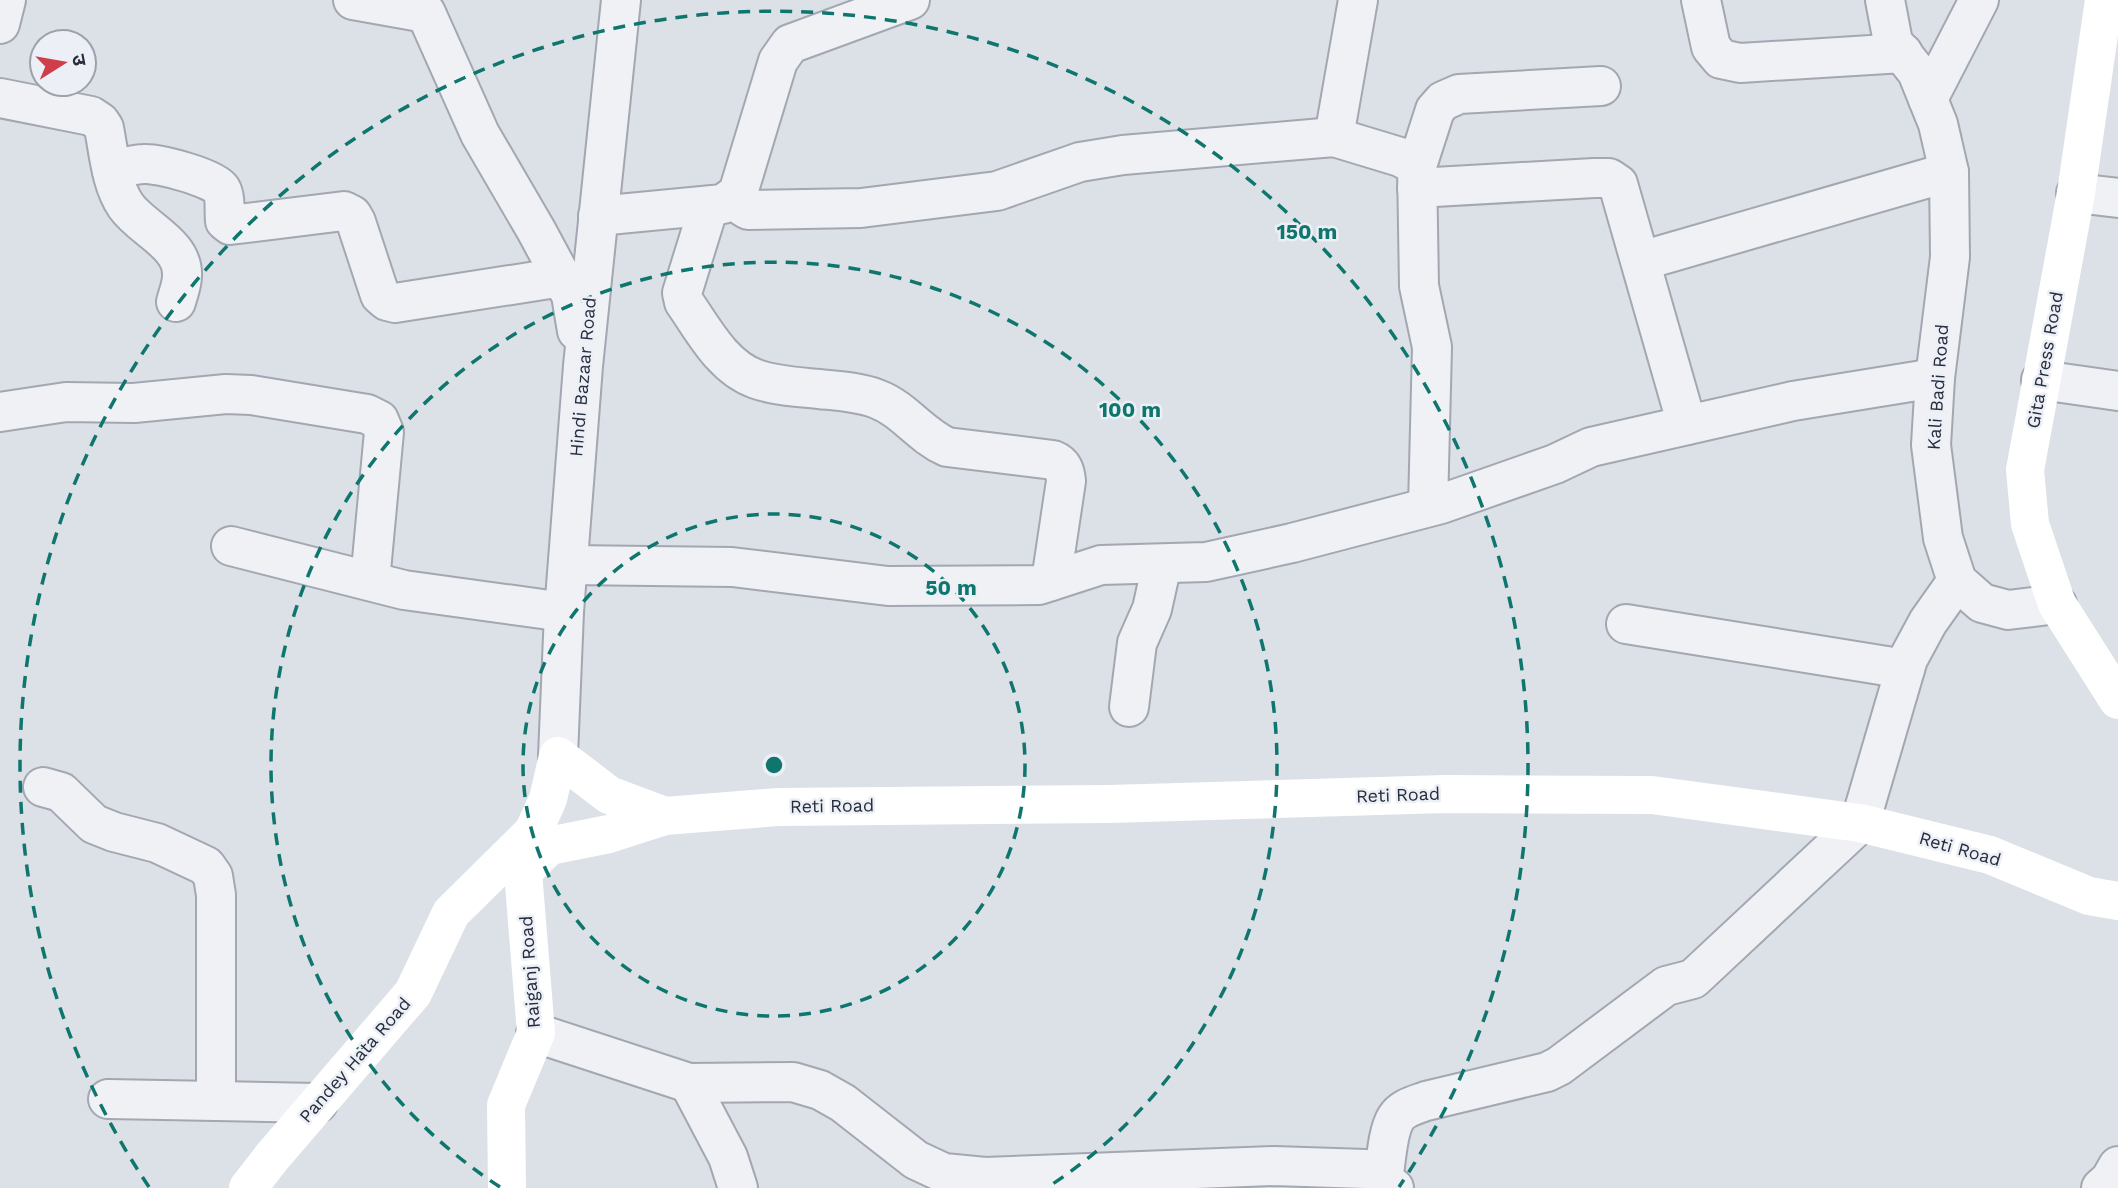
<svg xmlns="http://www.w3.org/2000/svg" width="2118" height="1188" font-family="'Work Sans','Noto Sans Devanagari',sans-serif">
<style>
.lines{fill:none;stroke-linecap:round;stroke-linejoin:round}
.minor-casing{stroke:#a2a7b1;stroke-width:42}
.tertiary-casing{stroke:#a2a7b1;stroke-width:42}
.minor{stroke:#eff1f5;stroke-width:38}
.tertiary{stroke:#eff1f5;stroke-width:38}
.secondary{stroke:#fff;stroke-width:38}
.ring{fill:none;stroke:#0f766e;stroke-width:3.5;stroke-dasharray:12 9}
.labels{text-anchor:middle;stroke-width:5;stroke-linejoin:round;paint-order:stroke}
.street-label{font-size:18px;fill:#262d3d;stroke:#eceff5}
.centre{fill:#0f766e;stroke:#eceff5;stroke-width:3.5}
.ring-label{font-size:21px;text-anchor:middle;font-weight:bold;fill:#0f766e;stroke:#eceff5;stroke-width:5;stroke-linejoin:round;paint-order:stroke}
</style>
<rect width="100%" height="100%" fill="#dce0e7"/>
<g class="lines">
<defs>
<g id="minor">
<path d="M1358,0L1334,137L1400,157L1417,166L1419,286L1432,347L1428,507"/>
<path d="M1701,0L1711,47L1721,59L1740,63L1903,53"/>
<path d="M1885,0L1893,42L1917,72L1938,124L1949,172L1950,257L1935,378L1931,445L1943,538L1957,581L1982,603L2008,610L2057,604"/>
<path d="M0,24L6,0"/>
<path d="M0,98L91,116L100,122L104,128C109,154 111,184 126,206C142,229 184,244 182,276C182,285 178,294 176,302"/>
<path d="M1928,99L1979,0"/>
<path d="M1417,166L1435,110L1443,101L1459,94L1601,86"/>
<path d="M112,170C123,168 134,164 144,164C158,163 214,178 221,189C226,197 224,211 225,221L230,225L344,211L352,215L356,222L380,295L387,301L395,303L562,277"/>
<path d="M1417,188L1594,178H1609L1618,184L1687,425"/>
<path d="M2076,193L2118,198"/>
<path d="M732,200L748,210L861,208L997,191L1080,162L1123,155L1334,137"/>
<path d="M709,206L682,293L684,302C703,329 722,367 756,379C776,386 798,387 819,389C838,391 859,392 877,399C904,409 920,435 947,447L1053,460C1063,464 1065,471 1066,481L1051,581"/>
<path d="M598,216L723,204L738,193L778,61L790,44L910,0"/>
<path d="M1641,261L1949,172"/>
<path d="M2041,380L2118,391"/>
<path d="M0,412L66,402L134,403L226,394L251,395L367,414L379,420L384,432L370,581"/>
<path d="M231,546L404,590L564,612"/>
<path d="M569,565L732,567L888,586L1039,585L1101,565L1206,562L1292,543L1441,504L1555,464L1591,447L1793,401L1935,378"/>
<path d="M1626,624L1905,669"/>
<path d="M1129,707L1137,643L1152,609L1162,564"/>
<path d="M43,787L61,792L94,824L114,832L157,843L206,866L213,876L216,895V1101"/>
<path d="M536,1033L689,1083L793,1082L820,1090L843,1103L916,1160L944,1173L985,1177L1274,1166L1366,1169L1394,1188"/>
<path d="M689,1083L728,1157L738,1188"/>
<path d="M108,1099L318,1103"/>
<path d="M1383,1181C1386,1164 1387,1132 1396,1118C1402,1108 1415,1105 1426,1101L1547,1072L1559,1066L1666,986L1693,979L1860,823L1908,659L1928,622L1957,581"/>
<path d="M2101,1188L2110,1180L2118,1166"/>
</g>
<g id="tertiary">
<path d="M353,0L426,13L480,134L536,230L571,295L577,331"/>
<path d="M558,756L564,612L583,366L621,0"/>
</g>
</defs>
<use href="#minor" class="minor-casing"/>
<use href="#tertiary" class="tertiary-casing"/>
<use href="#minor" class="minor"/>
<use href="#tertiary" class="tertiary"/>
<g class="secondary">
<path d="M2104,0L2076,193L2025,470L2030,524L2057,604L2118,700"/>
<path d="M558,756L609,795L665,816L609,834L549,846L533,832L548,799Z"/>
<path d="M665,816L778,807L1109,804L1445,794L1652,795L1860,823L1990,855L2089,896L2118,901"/>
<path d="M248,1188L272,1157L413,993L451,913L533,832"/>
<path d="M507,1188L506,1105L536,1033L523,872L549,846"/>
</g>
</g>
<g class="ring">
<circle cx="774" cy="765" r="251"/>
<path d="M500 1187A503 503 0 1 1 1048 1187"/>
<path d="M149 1187A754 754 0 1 1 1399 1187"/>
</g>
<g class="labels">
<g class="street-label">
<text transform="translate(2045 360) rotate(-80)" y="6">Gita Press Road</text>
<text transform="translate(583 377) rotate(-85)" y="6">Hindi Bazaar Road</text>
<text transform="translate(1938 387) rotate(-86)" y="6">Kali Badi Road</text>
<text transform="translate(1398 795) rotate(-2)" y="6">Reti Road</text>
<text transform="translate(832 806) rotate(-1)" y="6">Reti Road</text>
<text transform="translate(1960 849) rotate(16)" y="6">Reti Road</text>
<text transform="translate(530 972) rotate(-94)" y="6">Raiganj Road</text>
<text transform="translate(355 1060) rotate(-49)" y="6">Pandey Hata Road</text>
</g>
</g>
<circle cx="774" cy="765" r="10" class="centre"/>
<g class="ring-label">
<text x="1307" y="239">150 m</text>
<text x="1130" y="417">100 m</text>
<text x="951" y="595">50 m</text>
</g>
<g transform="translate(63 63) rotate(79)"><circle r="33" fill="#eceff5" stroke="#9da1ab" stroke-width="2"/>
<path d="M0-5L12 26L0 18L-12 26Z" fill="#cf3e49"/>
<text y="-10" font-size="19" font-weight="bold" text-anchor="middle" fill="#262d3d">उ</text>
</g>
</svg>
